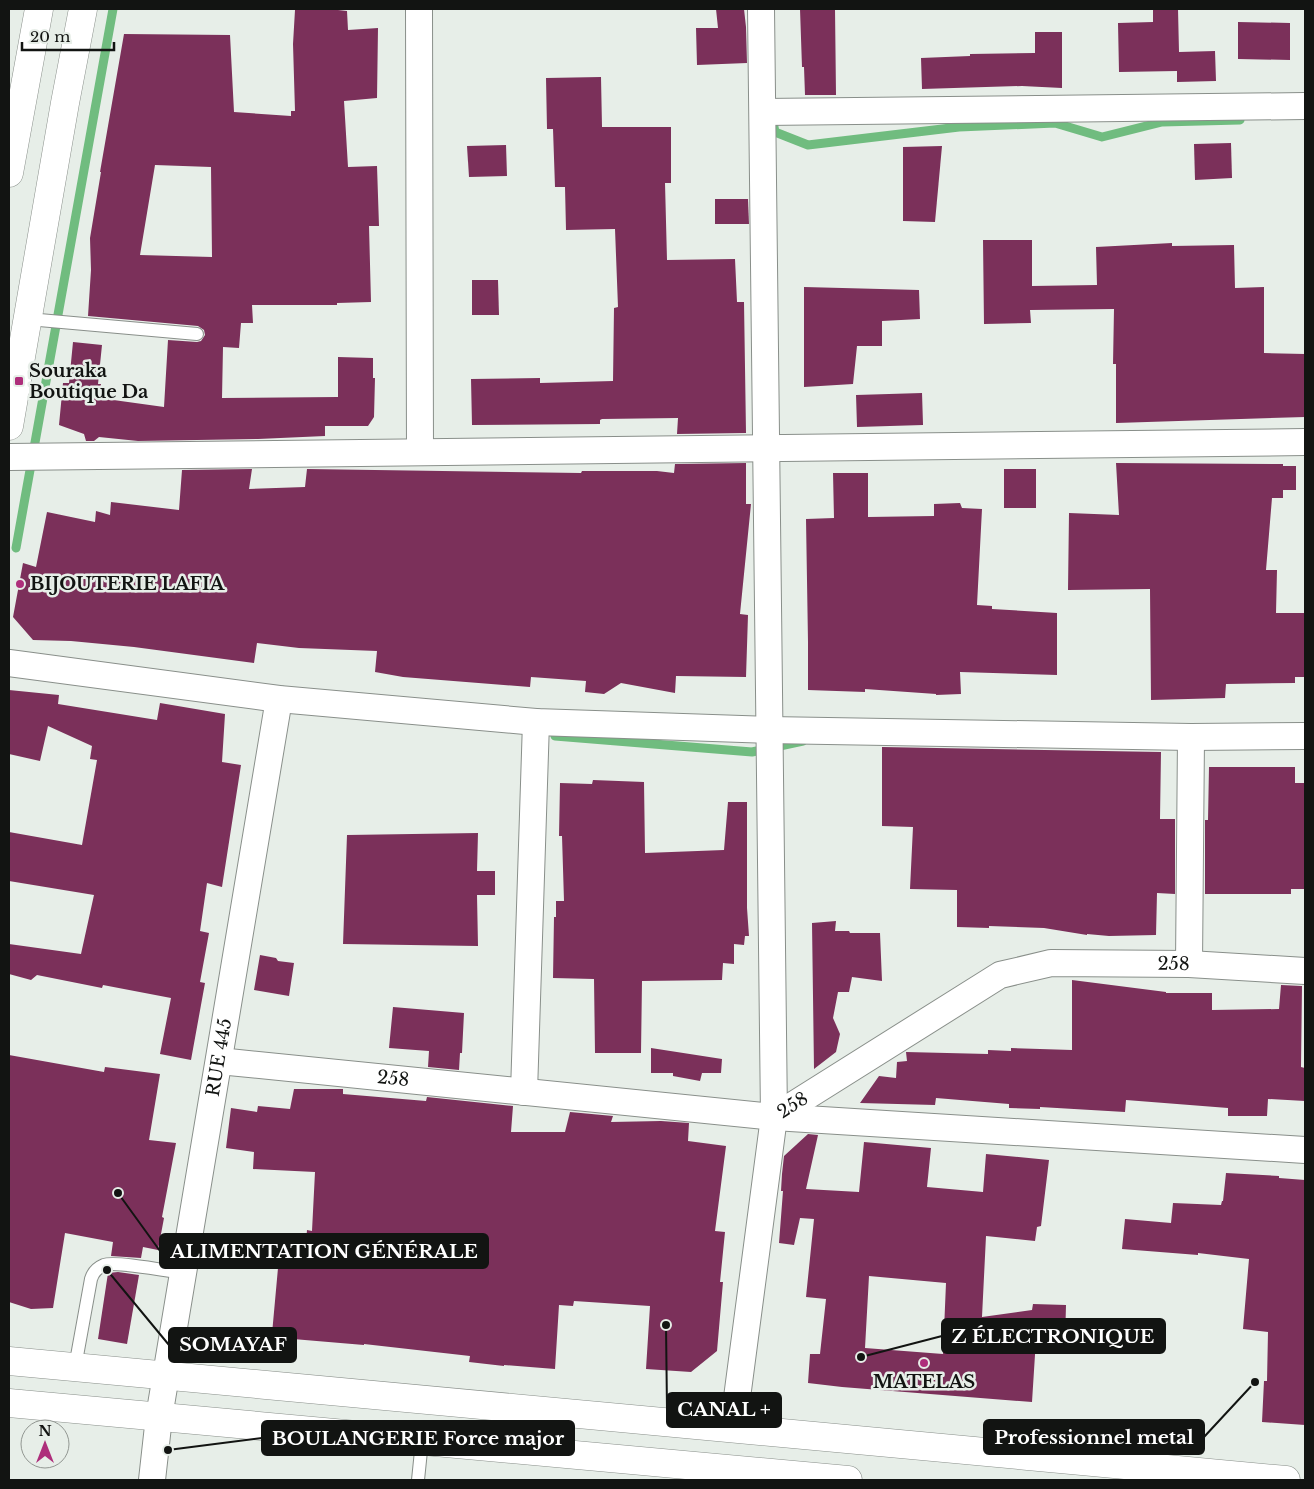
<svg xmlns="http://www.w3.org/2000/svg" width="1314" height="1489" font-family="'Libre Baskerville',serif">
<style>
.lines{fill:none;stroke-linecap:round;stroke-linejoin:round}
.stream{stroke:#70bc7f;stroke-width:9}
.building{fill:#7b305a;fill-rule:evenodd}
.lane-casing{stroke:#898f8a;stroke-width:14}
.street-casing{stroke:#898f8a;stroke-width:28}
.secondary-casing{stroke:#898f8a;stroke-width:29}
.primary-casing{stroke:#898f8a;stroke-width:29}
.lane{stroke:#fff;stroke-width:12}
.street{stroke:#fff;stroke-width:26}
.secondary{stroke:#fff;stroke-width:28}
.primary{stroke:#fff;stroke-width:28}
.poi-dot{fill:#ae2e7b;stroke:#e7eee8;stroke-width:2}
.labels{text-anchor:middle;stroke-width:5;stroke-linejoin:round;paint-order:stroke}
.poi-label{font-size:18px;font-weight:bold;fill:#121412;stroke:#e7eee8;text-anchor:start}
.street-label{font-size:18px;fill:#121412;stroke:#e7eee8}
.leader{fill:none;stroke:#121412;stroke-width:2}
.callout-dot{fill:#121412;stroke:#e7eee8;stroke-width:2}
.callout{fill:#121412;stroke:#121412;stroke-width:2}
.callout-label{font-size:19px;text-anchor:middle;font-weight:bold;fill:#fff}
</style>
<rect width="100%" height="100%" fill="#e7eee8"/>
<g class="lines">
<g class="stream">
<path d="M773,122L775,132L808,145L959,127L1055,123L1102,137L1162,122L1240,120"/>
<path d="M16,548L113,9"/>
<path d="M555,736L752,752L803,741"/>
</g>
</g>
<g class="building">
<path d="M338,9V10L347,11L348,30L378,28L377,98L344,101L348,167L377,166L379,226H369L371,302L337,303V305H252L253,323H241L239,348L223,347L222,398L338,397V357L373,358V378H375L374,417L368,426H325V436L258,439L138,441L99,437L94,441H86L84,434L59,425L63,383H69L73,342L102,345L98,384H101L99,398L164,407L168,340L197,342L201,341L205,335L204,330L198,326L88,316L91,270L90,238L101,172H100L124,34L230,35L234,112L291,116V111H295L293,44L295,10ZM155,165L211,167L212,257L140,255Z"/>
<path d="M716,9H744L746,27L747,63L697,65L696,28H718Z"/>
<path d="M800,9H835L836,95H805L804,67H802Z"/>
<path d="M1153,9H1178L1179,52L1215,51L1216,81L1177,82V71L1119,72L1118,23L1153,22Z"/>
<path d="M1238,22L1290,23V60L1238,59Z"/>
<path d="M1035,32H1062V88L1022,86L922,89L921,58L970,56V54L1035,53Z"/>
<path d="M601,77L602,127H671V183H665L667,260L735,259L737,302H744L746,433L677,434L678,418L602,419L600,420V424L472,425L471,379L540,378V383L613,381L614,308L618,307L615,229L566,230L565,187H555L553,129H547L546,78Z"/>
<path d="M1231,143L1232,178L1195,180L1194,144Z"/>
<path d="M506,145L507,176L469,177L467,146Z"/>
<path d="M942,146L935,222L903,221V147Z"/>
<path d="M715,199H748L749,224H715Z"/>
<path d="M983,240H1032V286L1097,285L1096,247L1172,243V246L1234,245L1235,288L1264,287V353L1305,354V417L1116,423V364H1113L1114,309L1030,310L1031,323L984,324Z"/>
<path d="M472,280H498L499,315H472Z"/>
<path d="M804,287L919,290L920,319L882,321V346H857L853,384L804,387Z"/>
<path d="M922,393L923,425L857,427L856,395Z"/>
<path d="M746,463V504H751L740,614L748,615L746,677L676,676L675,693L621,683L604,694L585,692L586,681L531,677L530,687L403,677L375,672L377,651L299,648L257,643L254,663L134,647L71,641L33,640L13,617L23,563L36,567L47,512L95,522L96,511L110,515L111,502L179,510L182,470L252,469L249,489L305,487L307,469L581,473L582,471H657L674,473L675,464Z"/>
<path d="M1116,463L1283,464V466H1296V490H1283V498H1272L1266,570H1277L1276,613H1305V677H1295V683L1226,684L1225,698L1151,700L1150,589L1068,590L1069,513L1119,515Z"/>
<rect x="1004" y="469" width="32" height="39"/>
<path d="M833,473H868V517L934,516V504L960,503L962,508L982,509L977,605L992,606V609L1057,613V675L960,672L961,694L936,695V694L865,689V692L808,690V642L806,519L834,518Z"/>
<path d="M9,690L59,695L58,704L157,720L160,703L225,714L222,762L241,765L222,887L207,883L200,931L209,933L200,982L205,983L191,1060L160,1054L171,998L103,985L102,988L37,975L31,980L9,974V944L81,954L94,895L9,881V832L82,845L97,760L90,759L92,746L48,726L40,761L9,754Z"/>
<path d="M882,747L1161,752L1160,819H1175V894L1157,893L1156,935L1109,936L1087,934V935L1044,928L989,926V928L957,927V890L910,889L913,827L882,826Z"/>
<path d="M1209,767H1295V783H1305V889H1291V894H1205V820H1208Z"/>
<path d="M593,780L644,782L645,853L724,850L728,802H747V908L749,936H745L744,945L734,944V964L723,963L722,980L642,981L641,1053H595L594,979L553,978L554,917H556V901H564L562,836H559L560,783L592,784Z"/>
<path d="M478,833L477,871H495V895H477L478,946L343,944L347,835Z"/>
<path d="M836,921L835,931H849L850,933H880L882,981L852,977L849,992H838L833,1018L840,1034L836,1052L814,1069L812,923Z"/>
<path d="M260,955L276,958L278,961L294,963L289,996L254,990Z"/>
<path d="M1072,980L1166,992V993H1212V1010L1279,1009L1281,985L1302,986L1301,1067L1305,1068V1101L1268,1099L1267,1116H1228V1108L1126,1100L1125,1112L1040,1107V1109L1009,1108V1104L936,1098L935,1105L860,1103L879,1076L896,1078L897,1062L907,1061L906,1052L988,1054V1050L1011,1051V1048L1072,1050Z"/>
<path d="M393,1007L464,1013L462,1053H460L459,1070L428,1067L429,1051L389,1048Z"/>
<path d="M651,1048L722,1059L721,1073H702L700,1081L673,1076V1073H651Z"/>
<path d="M9,1055L104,1072L105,1067L160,1074L149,1140L176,1143L162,1217L164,1218L158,1250L143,1247L141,1258L111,1256L113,1242L65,1233L53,1308L31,1309L9,1302Z"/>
<path d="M294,1089H343V1094L426,1101L427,1097L513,1106L511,1132H565L570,1112L613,1116L611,1122L661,1121L689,1123L688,1141L726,1146L715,1231L725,1232L720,1282H723L717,1351L691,1372L646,1369L650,1306L574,1301L573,1306L559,1305L555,1369L504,1365V1366L469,1362L470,1356L364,1344V1345L293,1339L272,1334L278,1268L304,1267L307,1230L312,1231L315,1172L253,1169L254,1152L226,1148L231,1108L257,1112L258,1106L290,1109Z"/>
<path d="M808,1134L818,1135L806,1189L859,1192L864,1142L931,1148L927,1187L983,1192L986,1154L1049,1160L1041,1226L1037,1227L1035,1241L986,1236L982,1317L1032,1310L1033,1304L1066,1305L1065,1342L1036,1339L1032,1402L842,1387L808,1383L810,1354H820L826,1299L806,1297L814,1219L800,1218L794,1245L779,1243L783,1191H781L782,1174L784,1156ZM869,1276L946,1283L943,1354L865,1348Z"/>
<path d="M1226,1173L1279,1176V1178L1305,1180V1425L1262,1422L1264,1381H1267L1268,1332L1243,1329L1249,1259L1198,1253V1255L1122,1249L1125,1219L1171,1223L1173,1203L1221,1205L1222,1201H1223Z"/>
<path d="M118,1272L139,1275L127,1344L98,1339L108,1273Z"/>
</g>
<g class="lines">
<defs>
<g id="lane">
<path d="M28,319L197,334"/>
<path d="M75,1367L91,1279C93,1272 97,1268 104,1265C115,1261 168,1271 183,1273"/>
<path d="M418,1480L422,1441"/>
</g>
<g id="street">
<path d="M419,9L420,452"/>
<path d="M763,112L1305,106"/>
<path d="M9,457L1305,442"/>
<path d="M9,663L279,699L536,722L769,730L1191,737L1305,736"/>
<path d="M1189,964L1191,737"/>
<path id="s1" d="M219,1061L774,1117L1305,1150"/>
<path d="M524,1092L536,722"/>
<path id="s2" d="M774,1117L1000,975L1051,963L1189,964L1305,971"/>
<path d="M733,1428L774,1117L761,9"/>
<path id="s3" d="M152,1480L159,1417L279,699"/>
</g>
<g id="secondary">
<path d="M9,173L39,9"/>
<path d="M9,426L65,103L83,9"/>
</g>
<g id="primary">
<path d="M9,1361L1286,1480"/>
<path d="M9,1403L848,1480"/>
</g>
</defs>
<use href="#lane" class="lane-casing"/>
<use href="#street" class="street-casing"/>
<use href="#secondary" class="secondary-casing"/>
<use href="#primary" class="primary-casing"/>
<use href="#lane" class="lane"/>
<use href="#street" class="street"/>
<use href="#secondary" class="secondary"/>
<use href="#primary" class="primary"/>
</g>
<g class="poi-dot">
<rect x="14" y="376" width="10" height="10" rx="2.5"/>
<circle cx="20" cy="584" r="5"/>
<circle cx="924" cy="1363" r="5"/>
</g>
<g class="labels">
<g class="poi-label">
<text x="29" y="377">Souraka<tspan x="29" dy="21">Boutique Da</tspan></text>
<text x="30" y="590">BIJOUTERIE LAFIA</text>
<text x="924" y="1388" text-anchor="middle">MATELAS</text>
</g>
<g class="street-label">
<text dy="6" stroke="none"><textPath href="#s2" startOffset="442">258</textPath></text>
<text dy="6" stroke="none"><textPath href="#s3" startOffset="428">RUE 445</textPath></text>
<text dy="6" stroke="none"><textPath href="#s1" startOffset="175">258</textPath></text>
<text dy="6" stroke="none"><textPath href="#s2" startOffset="22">258</textPath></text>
</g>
</g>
<path class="leader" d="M118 1193L160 1251M861 1357L942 1336M107 1270L169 1345M666 1325L667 1410M1255 1382L1204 1437M168 1450L262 1438"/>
<g class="callout-dot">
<circle cx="118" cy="1193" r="5"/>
<circle cx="861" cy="1357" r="5"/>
<circle cx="107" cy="1270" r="5"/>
<circle cx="666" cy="1325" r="5"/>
<circle cx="1255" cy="1382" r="5"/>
<circle cx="168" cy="1450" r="5"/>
</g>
<g class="callout">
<rect x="160" y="1234" width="328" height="34" rx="5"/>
<rect x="942" y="1319" width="223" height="34" rx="5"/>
<rect x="169" y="1328" width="127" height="34" rx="5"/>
<rect x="667" y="1393" width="114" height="34" rx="5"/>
<rect x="984" y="1420" width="220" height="34" rx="5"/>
<rect x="262" y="1421" width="312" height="34" rx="5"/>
</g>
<g class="callout-label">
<text x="324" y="1258">ALIMENTATION GÉNÉRALE</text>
<text x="1053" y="1343">Z ÉLECTRONIQUE</text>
<text x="233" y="1351">SOMAYAF</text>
<text x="724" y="1416">CANAL +</text>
<text x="1094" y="1444">Professionnel metal</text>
<text x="418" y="1445">BOULANGERIE Force major</text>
</g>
<rect width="1314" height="1489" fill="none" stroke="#121412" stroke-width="20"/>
<g transform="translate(45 1444)"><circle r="24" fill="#e7eee8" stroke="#929792"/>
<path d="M0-4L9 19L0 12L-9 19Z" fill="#ae2e7b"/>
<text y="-8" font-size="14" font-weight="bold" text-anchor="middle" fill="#121412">N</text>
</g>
<path d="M22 42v8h92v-8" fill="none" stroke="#121412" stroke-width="2.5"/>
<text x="30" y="42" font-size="15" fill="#121412" stroke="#e7eee8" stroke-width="4" paint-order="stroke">20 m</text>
</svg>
